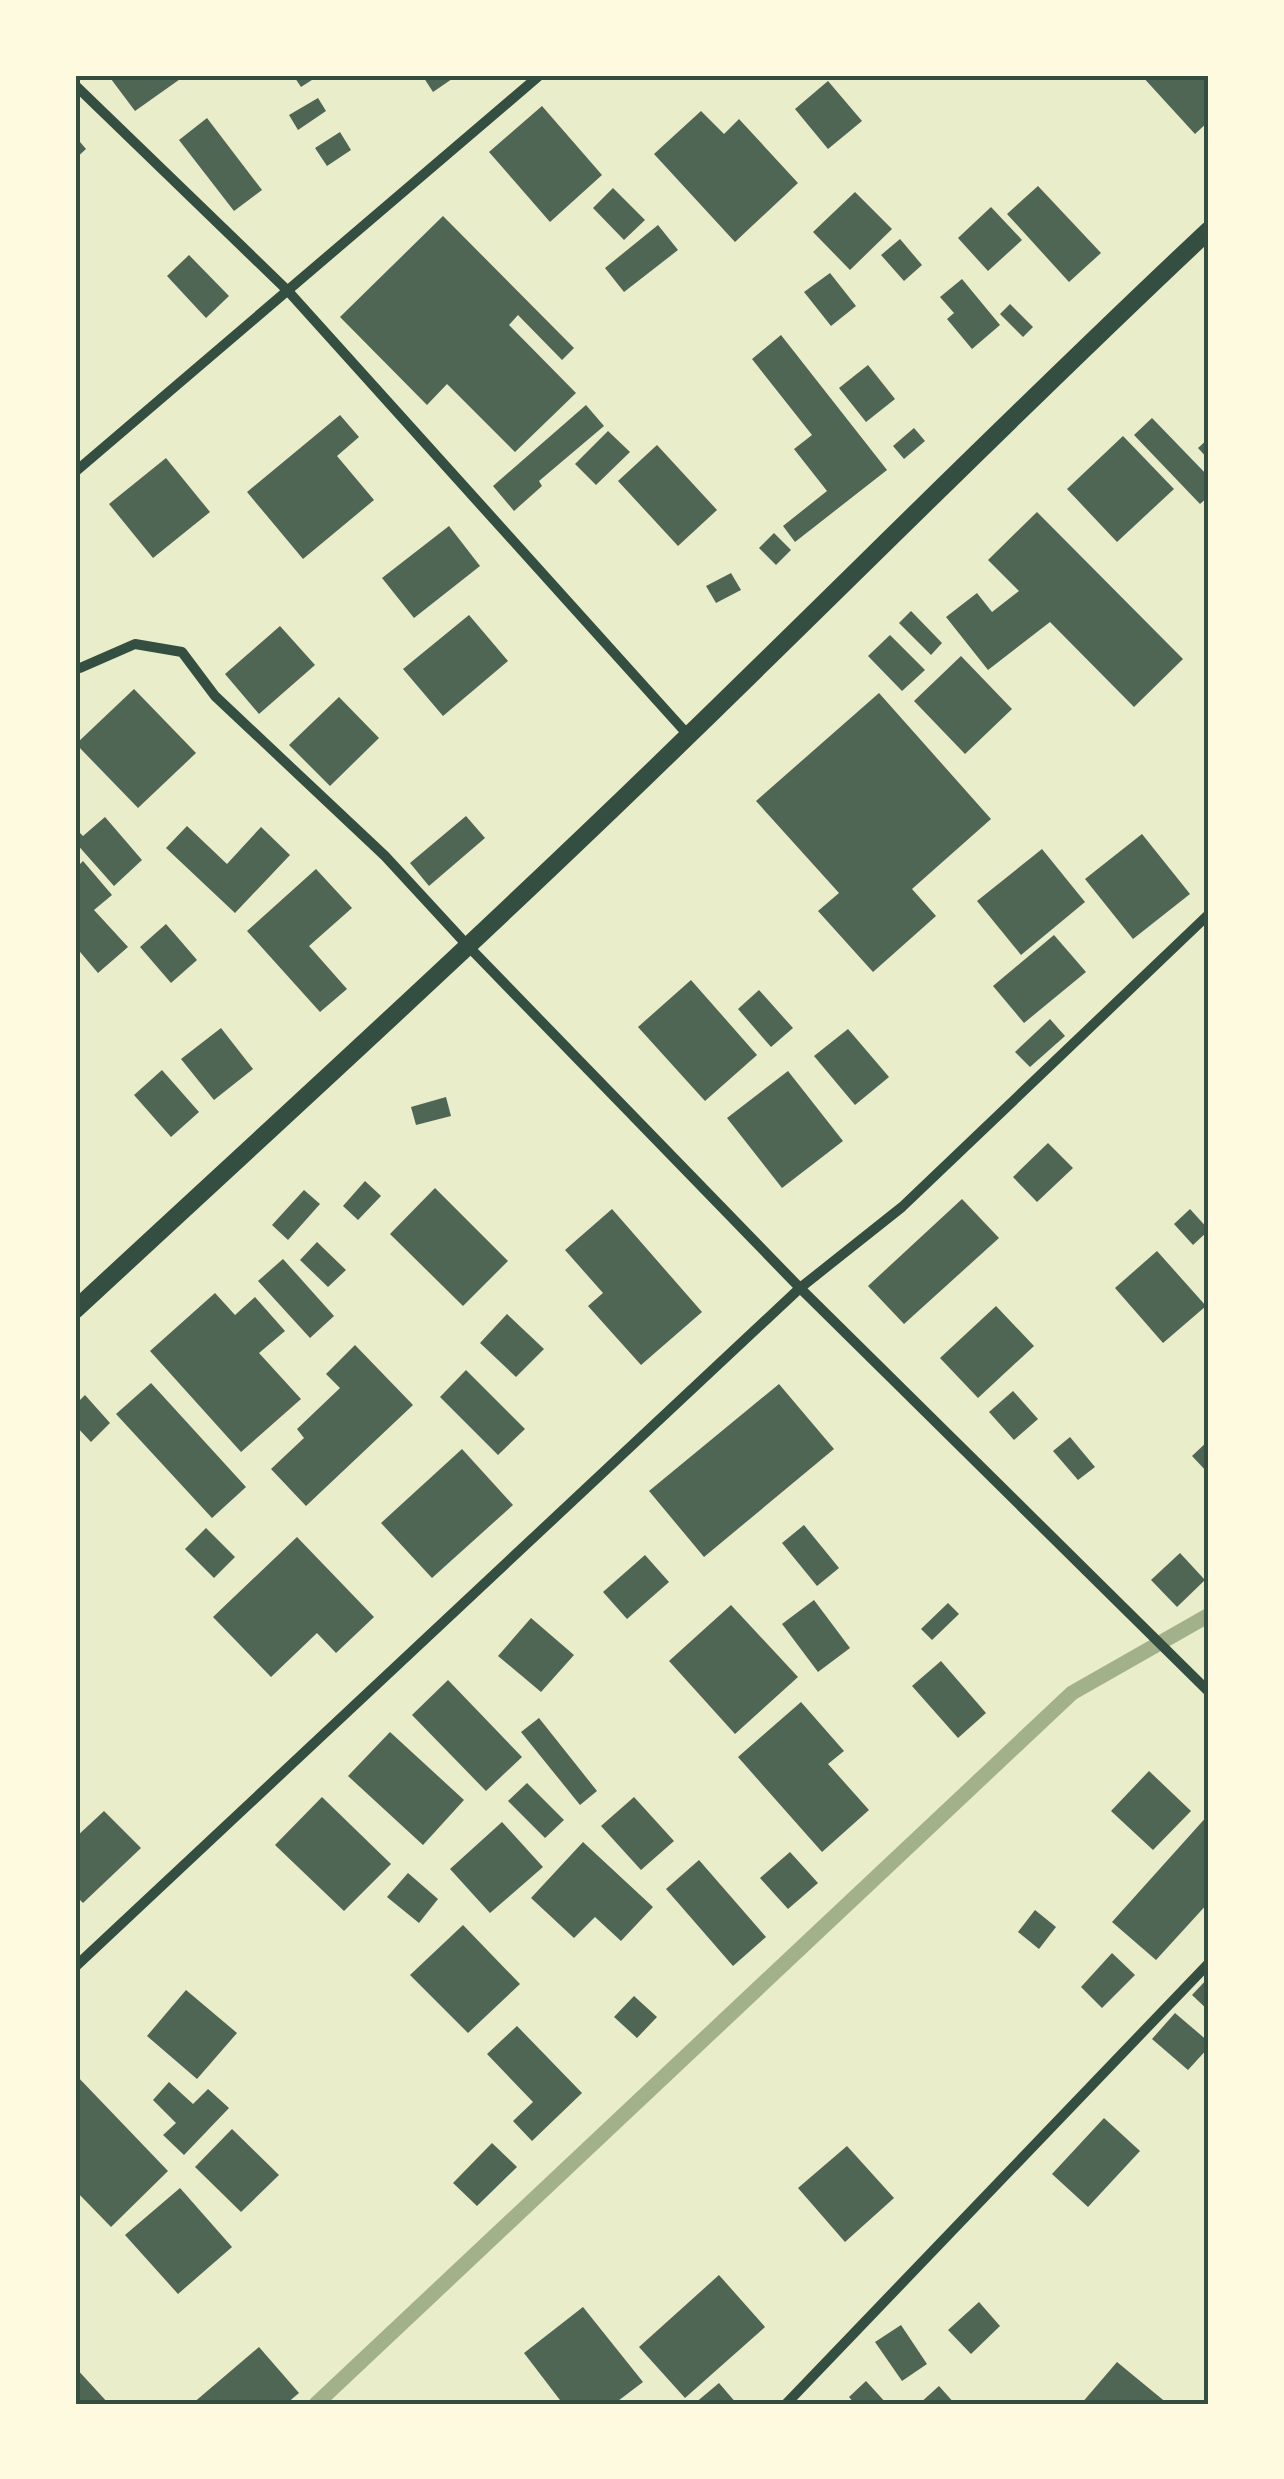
<svg xmlns="http://www.w3.org/2000/svg" width="1284" height="2479" font-family="'Libre Baskerville',serif">
<style>
.lines{fill:none;stroke-linecap:round;stroke-linejoin:round}
.stream{stroke:#a3b18a;stroke-width:15}
.building{fill:#4f6655}
.minor{stroke:#344e41;stroke-width:10}
.tertiary{stroke:#344e41;stroke-width:18}
.neatline{fill:none;stroke:#344e41;stroke-width:4}
</style>
<rect width="100%" height="100%" fill="#e9edc9"/>
<g class="lines">
<path class="stream" d="M316,2404L1072,1693L1209,1615"/>
</g>
<g class="building">
<path d="M108,75H181L183,77L135,111Z"/>
<path d="M293,75H313L315,78L301,87Z"/>
<path d="M422,75H449L452,79L433,92Z"/>
<path d="M1141,75H1209V121L1195,134Z"/>
<path d="M828,81L862,121L828,149L795,109Z"/>
<path d="M318,98L326,111L298,130L289,115Z"/>
<path d="M542,106L602,175L550,222L489,152Z"/>
<path d="M701,111L724,134L739,119L798,183L735,242L654,154Z"/>
<path d="M207,118L262,190L234,211L179,140Z"/>
<path d="M340,132L351,150L327,166L315,148Z"/>
<path d="M75,136L86,149L75,159Z"/>
<path d="M1038,186L1101,253L1069,282L1007,214Z"/>
<path d="M613,188L645,220L624,240L593,208Z"/>
<path d="M855,192L892,229L850,270L813,232Z"/>
<path d="M991,207L1022,240L988,271L958,238Z"/>
<path d="M443,216L574,348L562,360L518,315L509,325L576,393L515,452L447,384L427,405L340,317Z"/>
<path d="M658,225L678,250L624,292L605,268Z"/>
<path d="M900,239L922,265L904,281L881,255Z"/>
<path d="M189,255L229,296L206,318L167,276Z"/>
<path d="M830,273L856,306L831,326L804,292Z"/>
<path d="M962,279L1000,325L972,349L947,319L954,313L940,297Z"/>
<path d="M1010,304L1033,327L1023,337L1000,314Z"/>
<path d="M781,335L887,470L795,542L783,526L827,491L794,449L812,435L752,359Z"/>
<path d="M868,365L895,399L866,422L839,388Z"/>
<path d="M586,405L604,426L539,481L542,486L514,511L493,486Z"/>
<path d="M340,415L359,437L337,456L374,500L303,559L247,492Z"/>
<path d="M1152,418L1209,477V496L1200,504L1134,435Z"/>
<path d="M914,428L925,441L904,459L893,446Z"/>
<path d="M608,431L630,452L596,485L575,464Z"/>
<path d="M1123,436L1174,489L1117,542L1067,489Z"/>
<path d="M1209,438V460L1198,448Z"/>
<path d="M657,445L717,510L678,546L618,481Z"/>
<path d="M166,458L210,512L153,558L109,504Z"/>
<path d="M1037,512L1183,659L1134,707L1050,622L988,670L946,617L977,593L992,612L1019,591L988,560Z"/>
<path d="M449,526L480,566L414,618L382,578Z"/>
<path d="M774,533L791,550L776,565L759,548Z"/>
<path d="M731,573L741,590L716,603L706,586Z"/>
<path d="M911,611L942,643L931,655L899,623Z"/>
<path d="M469,615L508,661L443,716L403,669Z"/>
<path d="M280,626L315,665L259,714L225,674Z"/>
<path d="M890,635L925,670L902,691L868,656Z"/>
<path d="M961,656L1012,709L965,754L914,701Z"/>
<path d="M134,689L196,753L138,808L76,744Z"/>
<path d="M879,693L991,819L912,889L936,916L873,972L818,911L839,893L756,801Z"/>
<path d="M339,697L379,738L330,786L289,745Z"/>
<path d="M466,816L485,838L429,886L410,863Z"/>
<path d="M105,817L142,860L114,886L75,842V828L83,836Z"/>
<path d="M187,826L227,864L261,827L290,855L235,913L166,848Z"/>
<path d="M1142,834L1190,894L1133,939L1085,879Z"/>
<path d="M1042,849L1085,902L1021,955L977,901Z"/>
<path d="M83,861L112,895L94,910L128,947L98,973L75,946V869Z"/>
<path d="M316,869L352,908L309,946L347,989L320,1012L247,931Z"/>
<path d="M166,924L197,960L171,983L140,947Z"/>
<path d="M1054,935L1086,972L1024,1023L993,986Z"/>
<path d="M691,980L757,1055L705,1101L638,1027Z"/>
<path d="M759,990L793,1028L771,1047L738,1009Z"/>
<path d="M1050,1019L1065,1036L1030,1067L1015,1052Z"/>
<path d="M221,1028L253,1069L214,1100L181,1059Z"/>
<path d="M848,1029L889,1077L855,1105L814,1056Z"/>
<path d="M162,1070L199,1112L171,1137L134,1095Z"/>
<path d="M788,1071L843,1141L782,1188L727,1118Z"/>
<path d="M446,1097L451,1116L416,1125L411,1107Z"/>
<path d="M1048,1143L1073,1168L1037,1202L1013,1177Z"/>
<path d="M365,1181L381,1196L358,1220L343,1206Z"/>
<path d="M435,1188L508,1261L463,1306L390,1234Z"/>
<path d="M304,1190L320,1204L288,1240L272,1225Z"/>
<path d="M962,1199L999,1238L904,1324L868,1286Z"/>
<path d="M612,1209L702,1312L641,1365L588,1306L603,1293L565,1250Z"/>
<path d="M1190,1209L1209,1230L1193,1245L1174,1224Z"/>
<path d="M317,1242L346,1270L328,1287L300,1260Z"/>
<path d="M1157,1251L1206,1306L1163,1343L1115,1288Z"/>
<path d="M283,1259L334,1316L310,1338L258,1281Z"/>
<path d="M215,1293L235,1315L255,1297L285,1331L259,1353L301,1399L241,1452L150,1351Z"/>
<path d="M996,1306L1034,1346L978,1398L940,1358Z"/>
<path d="M507,1314L544,1349L516,1377L480,1343Z"/>
<path d="M355,1345L413,1405L306,1506L271,1469L304,1438L297,1429L340,1388L326,1374Z"/>
<path d="M466,1370L525,1429L498,1455L440,1397Z"/>
<path d="M151,1383L246,1487L212,1518L116,1414Z"/>
<path d="M779,1384L834,1449L704,1557L649,1491Z"/>
<path d="M1013,1391L1038,1419L1014,1440L989,1412Z"/>
<path d="M85,1395L110,1423L91,1442L75,1425V1405Z"/>
<path d="M1070,1437L1095,1467L1078,1480L1053,1451Z"/>
<path d="M1209,1440V1474L1192,1456Z"/>
<path d="M462,1449L513,1505L432,1578L381,1523Z"/>
<path d="M804,1525L839,1568L817,1586L782,1543Z"/>
<path d="M206,1528L235,1557L214,1578L185,1549Z"/>
<path d="M297,1537L374,1617L336,1653L317,1633L271,1677L213,1617Z"/>
<path d="M1180,1553L1205,1580L1177,1607L1151,1580Z"/>
<path d="M645,1555L669,1582L627,1619L603,1592Z"/>
<path d="M814,1600L850,1648L818,1672L782,1624Z"/>
<path d="M948,1603L959,1614L932,1640L921,1629Z"/>
<path d="M731,1605L798,1677L735,1734L669,1661Z"/>
<path d="M531,1618L574,1655L541,1692L498,1656Z"/>
<path d="M941,1661L986,1713L958,1738L912,1686Z"/>
<path d="M448,1680L522,1757L486,1791L412,1715Z"/>
<path d="M801,1702L844,1751L828,1764L869,1810L822,1852L738,1757Z"/>
<path d="M539,1718L597,1791L580,1805L521,1732Z"/>
<path d="M390,1732L464,1800L423,1845L348,1776Z"/>
<path d="M1149,1771L1191,1811L1153,1850L1111,1811Z"/>
<path d="M527,1783L564,1820L545,1838L508,1801Z"/>
<path d="M322,1797L391,1864L344,1911L275,1845Z"/>
<path d="M634,1797L674,1841L641,1870L601,1826Z"/>
<path d="M104,1811L141,1848L83,1903L75,1895V1838Z"/>
<path d="M1209,1814V1902L1156,1960L1112,1922Z"/>
<path d="M502,1822L543,1867L490,1913L450,1869Z"/>
<path d="M583,1842L653,1907L621,1941L595,1917L574,1938L531,1898Z"/>
<path d="M790,1852L818,1883L788,1909L760,1878Z"/>
<path d="M699,1860L766,1937L733,1966L666,1889Z"/>
<path d="M408,1873L438,1899L419,1923L387,1897Z"/>
<path d="M1035,1910L1056,1927L1039,1949L1018,1932Z"/>
<path d="M463,1925L520,1984L468,2033L410,1975Z"/>
<path d="M1112,1953L1135,1975L1102,2008L1081,1987Z"/>
<path d="M1209,1977V2011L1192,1995Z"/>
<path d="M186,1990L237,2033L197,2079L147,2036Z"/>
<path d="M634,1996L657,2017L637,2038L614,2017Z"/>
<path d="M1175,2013L1209,2042V2047L1188,2070L1152,2039Z"/>
<path d="M517,2026L582,2093L532,2141L513,2121L533,2102L487,2054Z"/>
<path d="M75,2074L168,2171L111,2227L75,2190Z"/>
<path d="M169,2082L193,2104L208,2089L229,2108L184,2155L163,2135L176,2123L153,2100Z"/>
<path d="M1104,2118L1140,2151L1088,2207L1052,2174Z"/>
<path d="M232,2129L279,2175L241,2212L195,2167Z"/>
<path d="M492,2143L517,2167L477,2206L453,2183Z"/>
<path d="M847,2146L894,2198L845,2242L798,2188Z"/>
<path d="M180,2188L232,2247L178,2294L125,2235Z"/>
<path d="M719,2275L765,2327L685,2398L639,2347Z"/>
<path d="M979,2302L1000,2326L971,2354L948,2330Z"/>
<path d="M583,2307L643,2382L614,2404H563L524,2353Z"/>
<path d="M901,2325L927,2364L902,2381L875,2342Z"/>
<path d="M259,2347L299,2393L286,2404H192Z"/>
<path d="M1117,2362L1168,2404H1081Z"/>
<path d="M75,2367L109,2404H75Z"/>
<path d="M866,2381L887,2404H855L849,2397Z"/>
<path d="M719,2383L737,2404H694Z"/>
<path d="M939,2386L955,2404H919Z"/>
</g>
<g class="lines">
<g class="minor">
<path d="M75,85L288,291L689,736"/>
<path d="M75,472L540,75"/>
<path d="M75,668H80L135,644L182,652L215,696L385,856L468,946L800,1288L1209,1692"/>
<path d="M75,1967L800,1288L902,1207L1209,914"/>
<path d="M786,2404L1209,1963"/>
</g>
<path class="tertiary" d="M75,1310C281,1119 489,930 690,734C863,566 1033,395 1209,230"/>
</g>
<rect width="1284" height="2479" fill="none" stroke="#fefae0" stroke-width="155"/>
<rect x="78" y="78" width="1128" height="2324" class="neatline"/>
</svg>
